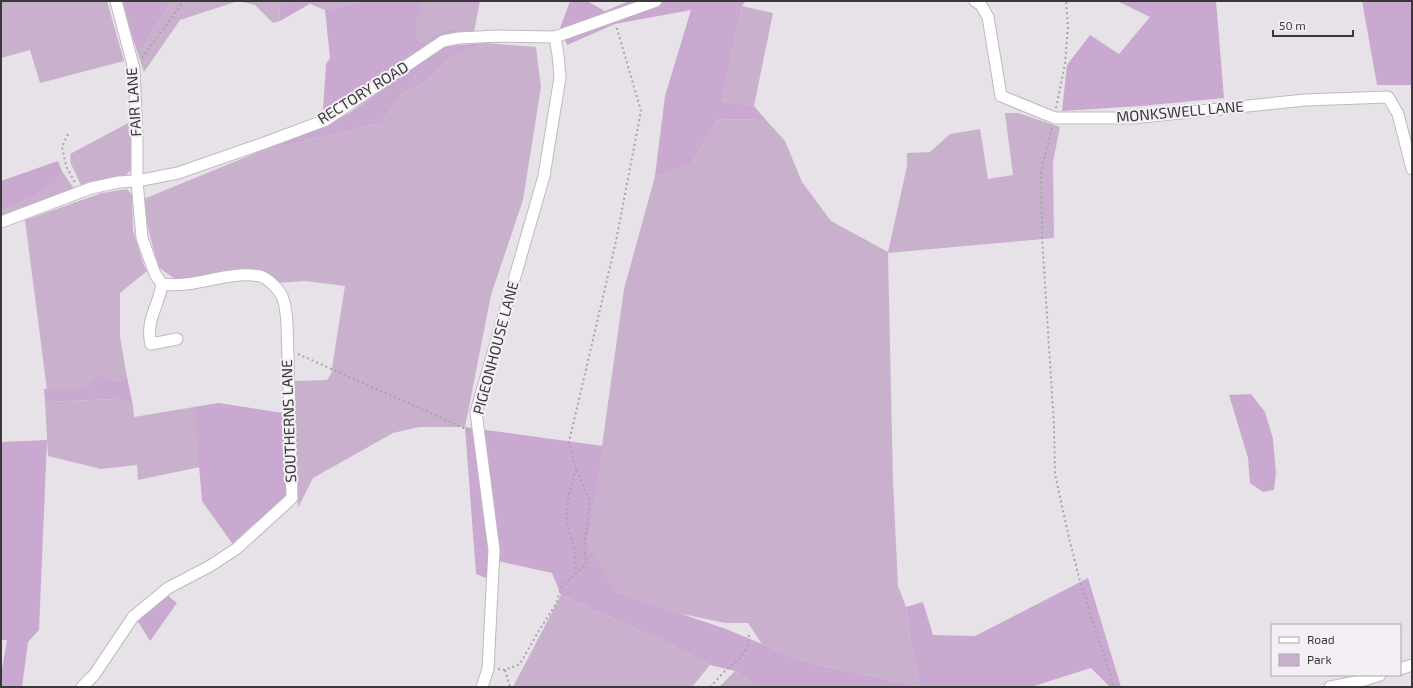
<svg xmlns="http://www.w3.org/2000/svg" width="1413" height="688" font-family="'Exo 2',sans-serif">
<style>
.green{fill:#c9b1ce}
.forest{fill:#c9a9cf}
.lines{fill:none;stroke-linecap:round;stroke-linejoin:round}
.minor-casing{stroke:#beb9bf;stroke-width:13}
.path{stroke:#a8a4a9;stroke-width:2;stroke-dasharray:2 3;stroke-linecap:butt}
.minor{stroke:#fff;stroke-width:11}
.labels{text-anchor:middle;stroke-width:4;stroke-linejoin:round;paint-order:stroke}
.street-label{font-size:15px;fill:#3a383b;stroke:#f4eff5}
</style>
<rect width="100%" height="100%" fill="#e7e2e8"/>
<g class="green">
<path d="M1,1H107L124,61L40,83L30,50L1,58Z"/>
<path d="M172,1H284L279,5L280,21L273,23L255,5L238,1L180,20L144,72L138,54Z"/>
<path d="M312,1H363L325,10L310,4Z"/>
<path d="M419,1H480L474,32H462L455,28L436,34L423,43H417L416,33V19L422,15L421,2Z"/>
<path d="M742,6L773,13L754,106L722,101Z"/>
<path d="M487,43L536,47L541,87L523,200L491,295L465,427H419L393,433L313,478L298,508L295,381L327,380L331,374L345,286L305,281L277,283L259,271L175,279L158,267L141,200L261,151L381,123L402,94L429,80L453,56Z"/>
<path d="M1005,113H1018L1060,127L1053,162L1054,238L888,253L893,481L898,586L906,607L911,644L920,686L808,663L762,644L748,623H725L678,613L617,592L588,546L624,289L655,176L690,166L718,119L766,120L785,141L802,182L831,221L888,252L907,166V153L930,152L950,134L980,129L988,179L1013,175Z"/>
<path d="M132,121V169L125,176L85,186L81,185L71,164L70,154Z"/>
<path d="M62,171L73,187L72,192L1,217V211L33,197L56,182Z"/>
<path d="M127,189L132,195L133,230L144,266L147,271L120,293V337L127,377L118,381L96,375L85,388L47,390L25,220L102,193Z"/>
<path d="M116,399L133,406L134,417L194,407L200,467L138,480L137,465L101,469L48,456L45,402Z"/>
<path d="M561,595L663,641L710,665L692,687H513Z"/>
<path d="M735,671L749,681L763,687H719Z"/>
</g>
<g class="forest">
<path d="M121,1H172L138,54Z"/>
<path d="M284,1H312L313,2L280,21L279,5Z"/>
<path d="M363,1L421,2L422,15L416,19V33L418,43H423L436,34L455,28L462,32L443,36L414,53L334,106L323,110L326,64L330,58L325,10Z"/>
<path d="M570,1H587L605,11L629,1H746L742,6L722,101L754,106L766,120L718,119L690,166L655,176L665,96L691,10L615,24L567,45L560,28Z"/>
<path d="M1117,1H1216L1224,98L1141,106L1062,111L1067,65L1090,35L1119,54L1150,17Z"/>
<path d="M1362,1H1412V85H1377Z"/>
<path d="M487,43L453,56L429,80L402,94L381,123L261,151L348,114L444,46Z"/>
<path d="M58,161L62,171L56,182L33,197L1,211V181Z"/>
<path d="M96,375L118,381L127,377L133,406L116,399L45,402L44,389L85,388Z"/>
<path d="M1251,394L1265,412L1273,439L1276,473L1274,490L1263,492L1250,483L1248,458L1229,395Z"/>
<path d="M219,403L283,413L287,495L234,546L202,501L194,407Z"/>
<path d="M465,427L603,446L588,545L617,592L726,629L808,663L920,686L911,644L906,607L923,602L933,635L975,636L1088,578L1121,687H1110L1091,668L1031,687H763L749,681L735,671L710,665L663,641L561,595L552,573L498,561L486,578L476,574Z"/>
<path d="M47,440L39,630L28,642L22,687H1V675L7,640H1V442Z"/>
<path d="M167,595L177,603L150,641L137,620Z"/>
</g>
<g class="lines">
<defs>
<g id="minor">
<path d="M975,1L981,5L988,17L1001,96L1055,118H1132L1305,100L1388,97L1398,114L1412,169"/>
<path d="M1,222L91,188L119,182L137,181L178,173L267,142L326,120L443,41L459,38L498,36L555,37L656,1"/>
<path d="M162,284C159,306 145,320 151,344L177,339"/>
<path d="M1400,669L1412,665"/>
<path d="M82,687L94,675L133,617L168,588L210,566L236,549L292,498L287,323C286,315 286,306 283,299C281,291 268,278 260,276C228,270 194,289 162,284L155,274L142,238L137,181V139L134,69L116,1"/>
<path d="M482,687L488,669L494,550L476,412L544,176L560,77L558,55L555,37"/>
<path d="M1330,687L1361,681L1380,675"/>
</g>
</defs>
<use href="#minor" class="minor-casing"/>
<g class="path">
<path d="M142,58L181,5L182,1"/>
<path d="M1056,108L1065,64L1068,26L1066,1"/>
<path d="M1052,128L1041,171L1042,237L1054,425L1055,474L1069,538L1080,581L1114,687"/>
<path d="M68,134L62,147L66,166L75,183"/>
<path d="M298,354L468,430"/>
<path d="M576,469L569,494L566,518L575,552L576,574"/>
<path d="M498,669L505,670L520,664L538,632L556,604L561,588L587,563L584,547L590,501L576,469L569,442L616,241L641,111L616,25"/>
<path d="M505,670L510,687"/>
<path d="M710,687C715,682 720,676 725,671C740,657 746,657 749,635"/>
</g>
<use href="#minor" class="minor"/>
</g>
<g class="labels">
<g class="street-label">
<text transform="translate(363 93) rotate(-32)" y="5">RECTORY ROAD</text>
<text transform="translate(134 102) rotate(-94)" y="5">FAIR LANE</text>
<text transform="translate(1180 112) rotate(-5)" y="5">MONKSWELL LANE</text>
<text transform="translate(496 348) rotate(-75)" y="5">PIGEONHOUSE LANE</text>
<text transform="translate(289 421) rotate(-92)" y="5">SOUTHERNS LANE</text>
</g>
</g>
<rect width="1413" height="688" fill="none" stroke="#3a383b" stroke-width="4"/>
<rect x="1271" y="624" width="130" height="52" fill="#f4eff5" stroke="#aaa6ab"/>
<rect x="1279" y="637" width="20" height="6" fill="#ffffff" stroke="#aaa6ab"/>
<text x="1307" y="644" font-size="12" fill="#3a383b">Road</text>
<rect x="1279" y="654" width="20" height="12" fill="#c9b1ce" stroke="#aaa6ab"/>
<text x="1307" y="664" font-size="12" fill="#3a383b">Park</text>
<path d="M1273 30v6h80v-6" fill="none" stroke="#3a383b" stroke-width="2"/>
<text x="1279" y="30" font-size="12" fill="#3a383b" stroke="#f4eff5" stroke-width="3" paint-order="stroke">50 m</text>
</svg>
